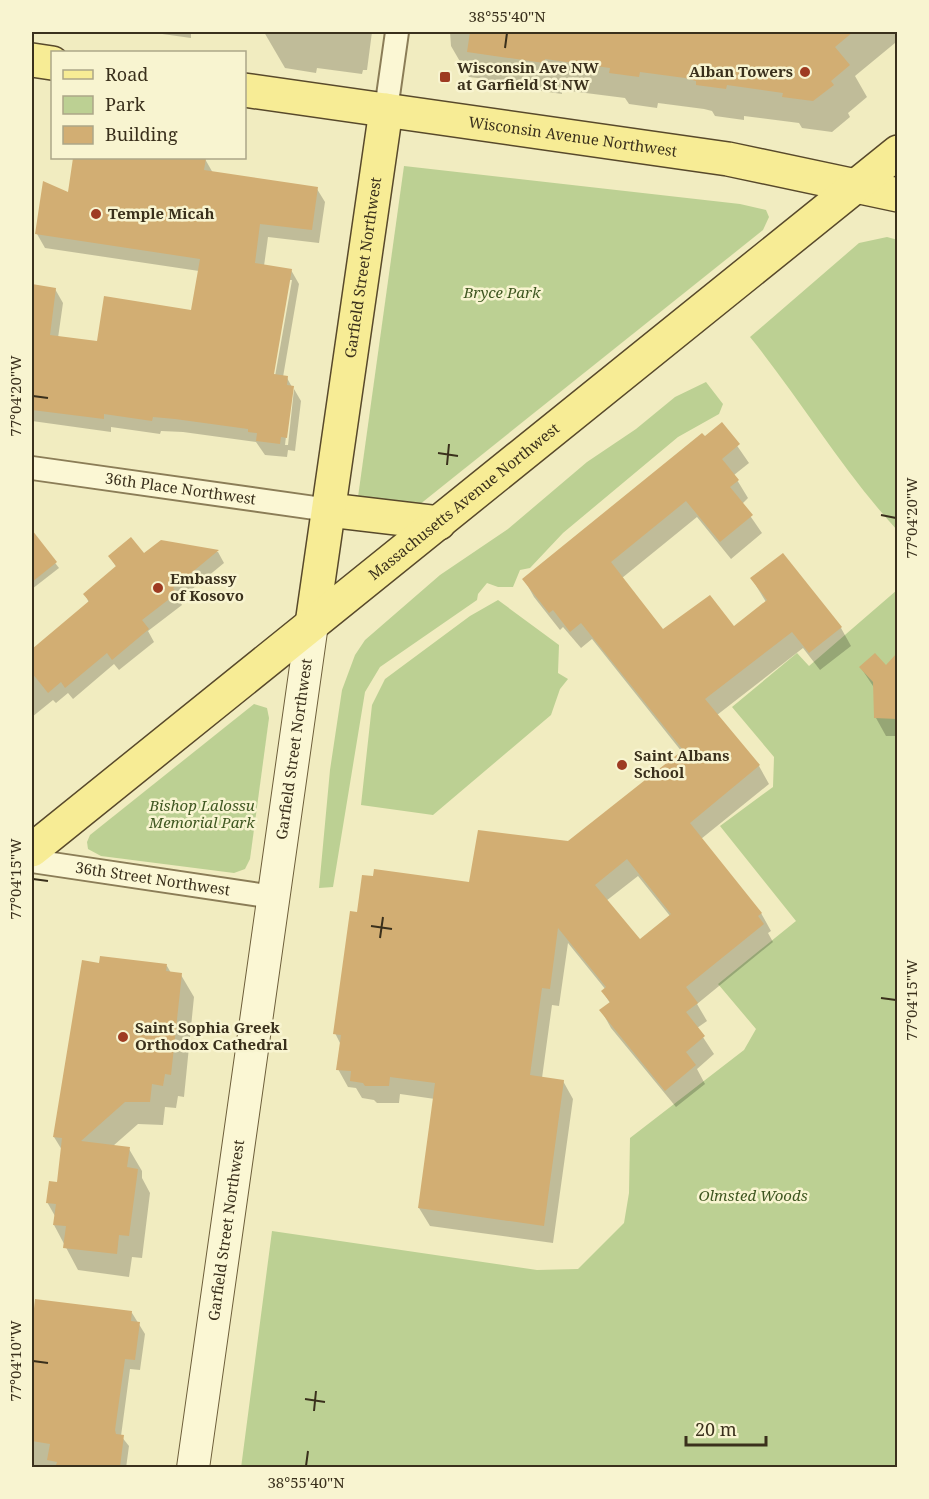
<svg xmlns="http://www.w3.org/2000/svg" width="929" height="1499" font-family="'Noto Serif',serif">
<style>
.green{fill:#bcd093}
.shadow{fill:#0003;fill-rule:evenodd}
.building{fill:#d2ae73;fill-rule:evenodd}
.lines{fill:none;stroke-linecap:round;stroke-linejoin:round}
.minor-casing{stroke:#8b7d57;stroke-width:26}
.secondary-casing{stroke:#6d5e3a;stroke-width:34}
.primary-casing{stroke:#58492b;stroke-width:36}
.minor{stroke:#fbf7d4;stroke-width:22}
.secondary{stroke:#fbf7d4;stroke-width:32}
.primary{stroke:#f7ec95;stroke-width:33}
.ticks{fill:none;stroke:#3a301c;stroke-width:2}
.poi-dot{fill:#9e3b22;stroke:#f8f4d0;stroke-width:2}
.labels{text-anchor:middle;stroke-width:5;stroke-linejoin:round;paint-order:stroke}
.poi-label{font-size:15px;font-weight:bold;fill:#3a301c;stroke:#f8f4d0;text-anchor:start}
.street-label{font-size:15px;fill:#3a301c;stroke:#f8f4d0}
.park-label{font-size:15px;font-style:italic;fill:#3f5721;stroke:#f8f4d0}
.neatline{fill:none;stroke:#3a301c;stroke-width:2}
.ticks-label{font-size:15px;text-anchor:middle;fill:#3a301c}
</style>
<rect width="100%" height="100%" fill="#f1ecc0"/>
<g class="green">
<path d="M404,166L740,204L766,210L769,217L763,230L419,505L358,497Z"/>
<path d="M887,237L898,240L897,530C842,470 801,400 750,337L859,243Z"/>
<path d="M706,382L723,404L719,414L678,437L563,533L530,568L520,570L513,587H498L487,583L478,594L477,600L380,667L365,692L333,887L319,888L330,770L342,690L355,655L365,640L440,575L508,529L587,462L636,429L675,397Z"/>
<path d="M897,590V1467L241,1468L272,1231L537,1270L578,1269L624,1223L629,1193L630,1138L744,1050L756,1029L718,984L796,921L720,826L773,787L774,757L732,707L797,653L809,666Z"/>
<path d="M498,600L559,645L558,673L568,679L560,689L551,715L433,815L361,805L372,705L385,679L470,616Z"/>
<path d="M254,704L267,708L269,718L250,859L245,869L234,873L101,856L88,849L87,842L90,835Z"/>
</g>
<g class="shadow">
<path d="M148,32H191V38Z"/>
<path d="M264,32H372L367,70H363L362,74L317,68L316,73L285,68Z"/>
<path d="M450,32H898V46L895,43L855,76L867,97L848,113L850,117L832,132L802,128L799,123L744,116V120L715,116L712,111L704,109L658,103L657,108L629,104L625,98L562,90V94L487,83L485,79L469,77L451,46Z"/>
<path d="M75,158H193L205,159L213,173L317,189L325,202L319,243L268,237L264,266L291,270L299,284L283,377L287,378L292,387L285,445H288L294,389L301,401L295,451L288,450L287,457L265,455L256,442L183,432L161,431L160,434L111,427V432L32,421V301L34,286L55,289L63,303L58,338L98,343L193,312L199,271L45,248L37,234L70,194ZM289,280H292L274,382L271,381Z"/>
<path d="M722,424L749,463L734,475L748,498L742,504L762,533L731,559L697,517L622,578L663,631L733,628L766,602L752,579L783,555L841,628L851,646L820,670L803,648L717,715L759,766L769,784L701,839L761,913L771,931L768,933L773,942L697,1004L707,1021L697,1028L714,1054L697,1069L705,1084L676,1107L611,1028L601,1010L610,1003L603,992L606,990L568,943L559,1006L552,1005L542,1078L563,1081L573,1099L553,1243L430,1226L419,1208L435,1099L400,1094L399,1103H377L374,1100L362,1098L356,1088L348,1087L338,1069L341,1045L335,1033L358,913L470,884L569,843L682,752L592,639L581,648L563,627L560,630L534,597L524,579ZM638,876L670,916L640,941L606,901Z"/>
<path d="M161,542L218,552L224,563L179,600L182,605L148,631L154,642L119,670L114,664L73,699L68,693L56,703L53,700L32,717V651L89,603L85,594L117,568L110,557L144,556Z"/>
<path d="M42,546L59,568L32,589V554Z"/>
<path d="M898,655V736H886L876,718L875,689L861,668L886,667Z"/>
<path d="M100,965L167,966L171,973L181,975L194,997L184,1097L178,1096L176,1108L165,1107L163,1125L138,1124L113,1146L129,1149L142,1171V1178L150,1193L142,1258L132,1257L129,1277L78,1270L54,1225L55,1216L47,1202L58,1184L62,1150L54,1137Z"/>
<path d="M36,1301L132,1313L145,1334L140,1370L130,1369L121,1436L129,1446L126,1468H32V1332Z"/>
</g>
<g class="building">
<path d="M470,32H853L835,47L850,65L831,81L834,85L813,101L782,97L783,93L727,85L726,89L696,85V81L685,78L640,72L639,77L609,73L610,68L545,59L544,63L467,52Z"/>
<path d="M73,158H206L204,170L318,187L312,230L260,224L255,263L292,269L274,374L288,376L287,385L294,386L287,438L281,437L280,444L256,441L257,433L248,432V429L175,419L153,417L152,421L104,414V419L32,410V284L56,288L50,335L97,341L104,296L191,310L200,259L35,234L43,181L68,192Z"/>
<path d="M722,422L740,444L722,459L739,480L730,487L753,515L720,542L686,501L611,562L663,629L710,595L734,626L767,600L750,578L783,553L842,627L809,653L792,632L705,699L760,765L690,823L762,913L758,916L764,924L686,987L698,1003L686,1012L705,1036L686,1052L696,1065L665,1091L599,1010L610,1002L601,991L606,987L558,928L550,989L542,988L530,1075L564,1080L544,1226L418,1208L435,1083L390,1077L389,1086H365L363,1083L350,1081L351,1071L336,1070L341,1035L333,1034L350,911L357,912L362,875L373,876L374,869L469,882L478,830L568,841L683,750L581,623L570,632L553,610L549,613L522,579L702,433L705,436ZM627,859L671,914L640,939L595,885Z"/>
<path d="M32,530L57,562L32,582Z"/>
<path d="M131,537L144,553L161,540L219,550L173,588L177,593L142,620L149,629L112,660L107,653L65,688L61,682L48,693L32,673V649L89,601L83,594L116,566L108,556Z"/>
<path d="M875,653L886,665L897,653V719L874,718L873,682L859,667Z"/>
<path d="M100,956L167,964L166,971L182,973L171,1075L165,1074L163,1086L152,1084L150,1102H125L81,1141L130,1147L127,1167L138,1169L129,1236L119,1235L117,1254L63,1248L66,1226L53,1225L56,1204L46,1203L49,1181L57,1182L62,1138L53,1137L82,960L99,963Z"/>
<path d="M35,1299L132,1311L131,1321L140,1322L135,1360L125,1359L115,1430L116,1434L124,1435L120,1467L56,1465L57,1462L47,1460L50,1444L32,1441V1327Z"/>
</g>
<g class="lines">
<defs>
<g id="minor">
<path d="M386,110L397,32"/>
<path id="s1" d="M32,468L329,510"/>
<path id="s2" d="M32,861L273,897"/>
</g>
<g id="secondary">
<path id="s3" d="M193,1468L312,624"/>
</g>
<g id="primary">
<path d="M32,60L52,63"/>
<path id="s4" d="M244,90L728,159L898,195"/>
<path d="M329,510L439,523"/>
<path id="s5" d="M312,624L386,110"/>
<path id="s6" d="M32,850L898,152"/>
</g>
</defs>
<use href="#minor" class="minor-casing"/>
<use href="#secondary" class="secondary-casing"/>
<use href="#primary" class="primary-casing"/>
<use href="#minor" class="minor"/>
<use href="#secondary" class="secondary"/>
<use href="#primary" class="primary"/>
</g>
<path class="ticks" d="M505,48L507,33M33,396L48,398M438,453L458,456M447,465L449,444M881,515L896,518M33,879L48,881M371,926L392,929M380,938L383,917M881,998L896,1000M33,1361L48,1363M305,1399L325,1402M314,1411L316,1391M306,1466L308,1451"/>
<g class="poi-dot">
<circle cx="805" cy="72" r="6"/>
<rect x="439" y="71" width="12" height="12" rx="3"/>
<circle cx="96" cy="214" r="6"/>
<circle cx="158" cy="588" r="6"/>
<circle cx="622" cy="765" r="6"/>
<circle cx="123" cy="1037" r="6"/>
</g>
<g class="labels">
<g class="poi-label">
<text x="457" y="73">Wisconsin Ave NW<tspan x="457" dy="17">at Garfield St NW</tspan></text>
<text x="793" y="77" text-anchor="end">Alban Towers</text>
<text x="108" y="219">Temple Micah</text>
<text x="170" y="584">Embassy<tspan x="170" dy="17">of Kosovo</tspan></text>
<text x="634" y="761">Saint Albans<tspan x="634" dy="17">School</tspan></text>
<text x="135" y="1033">Saint Sophia Greek<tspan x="135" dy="17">Orthodox Cathedral</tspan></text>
</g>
<g class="street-label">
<text dy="5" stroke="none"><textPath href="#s4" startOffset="332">Wisconsin Avenue Northwest</textPath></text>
<text dy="5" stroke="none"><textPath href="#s5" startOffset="360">Garfield Street Northwest</textPath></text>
<text dy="5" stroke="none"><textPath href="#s1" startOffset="150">36th Place Northwest</textPath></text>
<text dy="5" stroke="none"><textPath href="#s6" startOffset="555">Massachusetts Avenue Northwest</textPath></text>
<text dy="5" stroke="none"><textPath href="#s3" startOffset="726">Garfield Street Northwest</textPath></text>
<text dy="5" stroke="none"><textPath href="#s2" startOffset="122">36th Street Northwest</textPath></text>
<text dy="5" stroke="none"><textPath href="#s3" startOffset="240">Garfield Street Northwest</textPath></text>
</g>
<g class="park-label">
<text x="502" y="298">Bryce Park</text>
<text x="202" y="811">Bishop Lalossu<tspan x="202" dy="17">Memorial Park</tspan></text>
<text x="753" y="1201">Olmsted Woods</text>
</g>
</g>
<rect width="929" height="1499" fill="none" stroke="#f8f4d0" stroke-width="66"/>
<rect x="51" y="51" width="195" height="108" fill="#f8f4d0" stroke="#aca688" stroke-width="1.5"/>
<rect x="63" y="70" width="30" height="9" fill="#f7ec95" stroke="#aca688" stroke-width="1.5"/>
<text x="105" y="81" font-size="18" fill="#3a301c">Road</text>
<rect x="63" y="96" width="30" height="18" fill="#bcd093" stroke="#aca688" stroke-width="1.5"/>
<text x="105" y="111" font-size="18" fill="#3a301c">Park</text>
<rect x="63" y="126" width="30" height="18" fill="#d2ae73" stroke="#aca688" stroke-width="1.5"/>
<text x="105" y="141" font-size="18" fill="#3a301c">Building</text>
<path d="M686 1436v9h80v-9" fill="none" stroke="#3a301c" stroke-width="3"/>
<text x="695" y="1436" font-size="18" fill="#3a301c" stroke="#f8f4d0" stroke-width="4.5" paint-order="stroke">20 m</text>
<rect x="33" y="33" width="863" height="1433" class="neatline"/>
<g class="ticks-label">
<text x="507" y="22">38°55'40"N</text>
<text transform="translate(16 396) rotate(-90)" y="5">77°04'20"W</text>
<text transform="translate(912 518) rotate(-90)" y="5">77°04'20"W</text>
<text transform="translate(16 879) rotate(-90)" y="5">77°04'15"W</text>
<text transform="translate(912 1000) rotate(-90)" y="5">77°04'15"W</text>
<text transform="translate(16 1361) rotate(-90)" y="5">77°04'10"W</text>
<text x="306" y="1488">38°55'40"N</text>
</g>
</svg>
